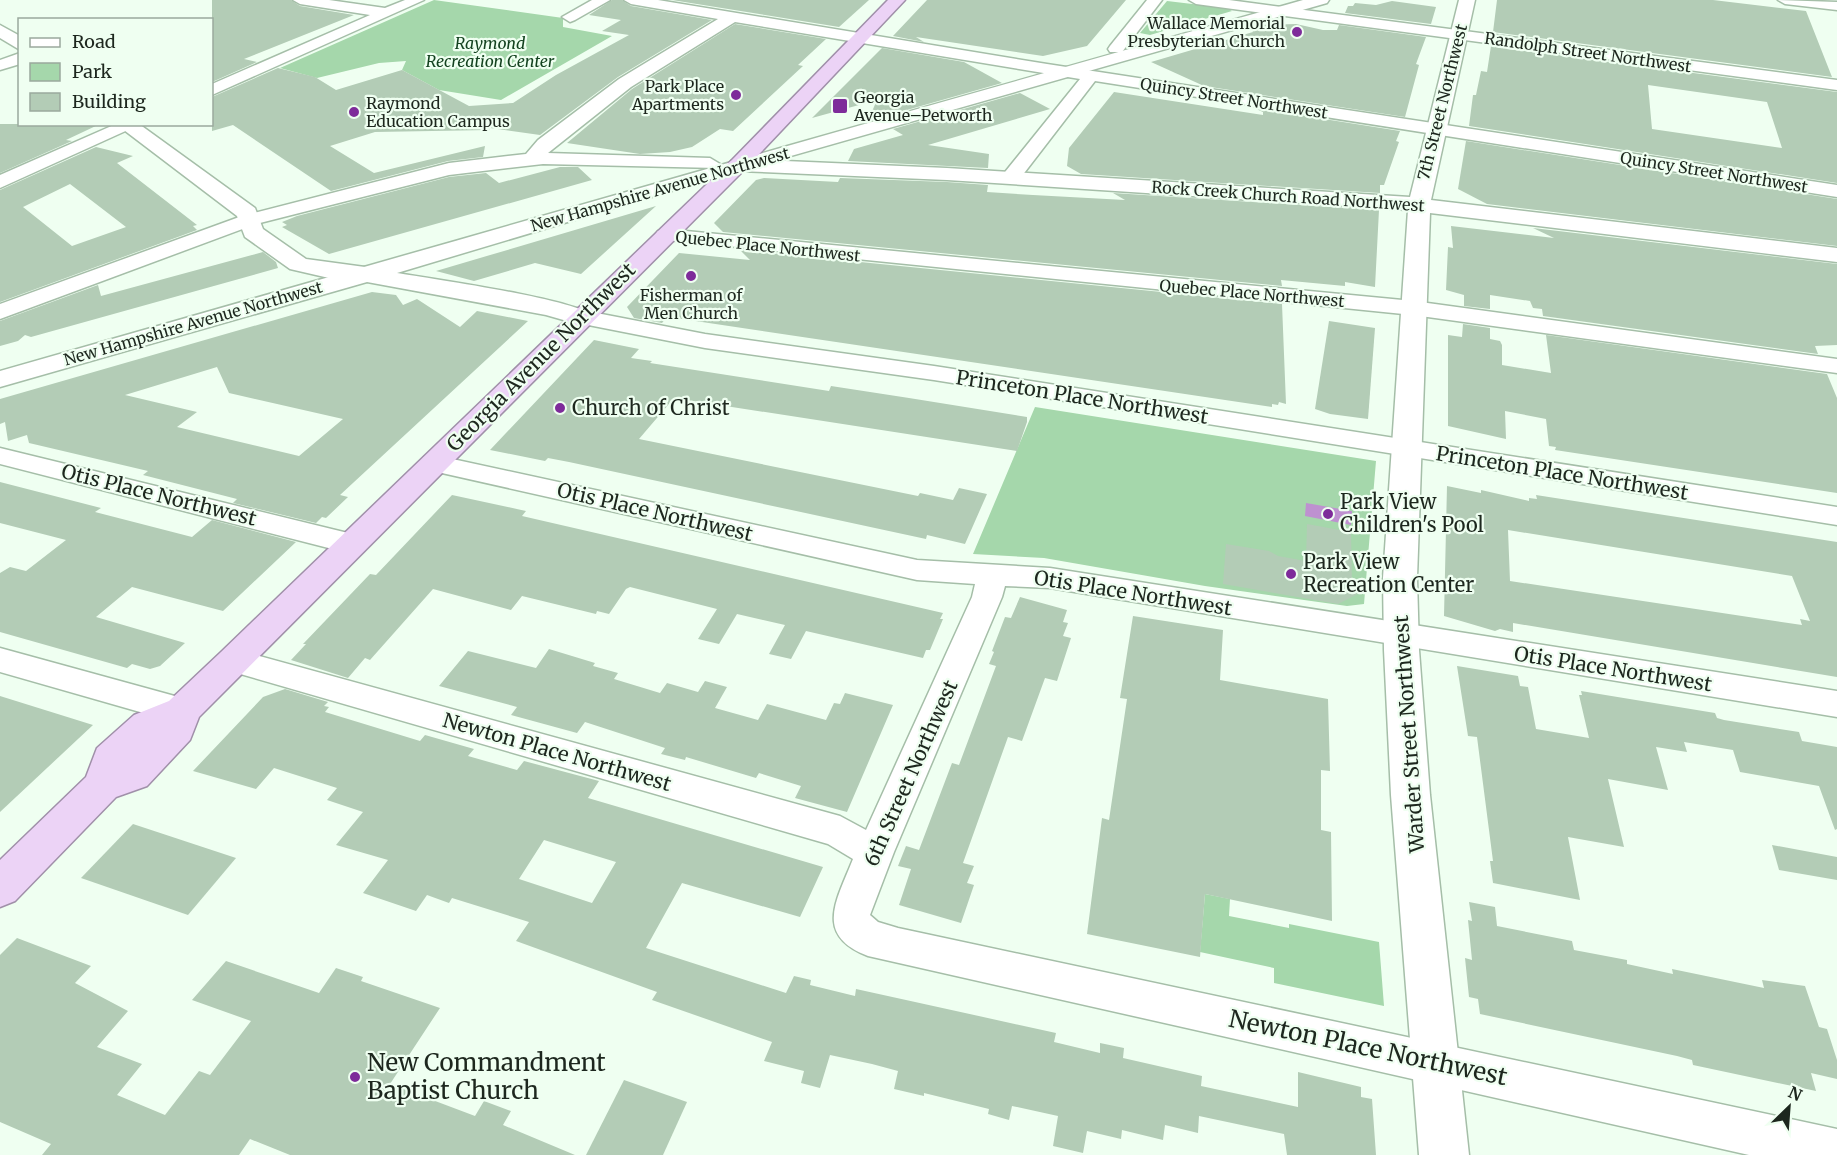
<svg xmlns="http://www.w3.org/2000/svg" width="1837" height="1155" font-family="Merriweather,serif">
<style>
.green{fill:#a5d7ab}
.water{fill:#be91d0}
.building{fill:#b3ccb6;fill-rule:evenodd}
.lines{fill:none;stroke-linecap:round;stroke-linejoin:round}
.minor-casing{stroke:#a5bea8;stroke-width:3}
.tertiary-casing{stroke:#a5bea8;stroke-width:3}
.secondary-casing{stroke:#a5bea8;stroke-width:3}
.trunk-casing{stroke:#a090a9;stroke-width:3}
.minor{fill:#fff;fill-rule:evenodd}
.tertiary{fill:#fff;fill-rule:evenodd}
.secondary{fill:#fff;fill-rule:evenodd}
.trunk{fill:#ecd3f6;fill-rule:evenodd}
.poi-dot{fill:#7e2b9a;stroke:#effff1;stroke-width:2}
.labels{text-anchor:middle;stroke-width:4.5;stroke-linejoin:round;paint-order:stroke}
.far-poi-label{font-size:16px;fill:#1d271e;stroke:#effff1;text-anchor:end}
.far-park-label{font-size:16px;font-style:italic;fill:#13421f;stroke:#effff1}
.far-street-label{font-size:16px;fill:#1d271e;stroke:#effff1}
.street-label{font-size:20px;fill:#1d271e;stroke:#effff1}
.poi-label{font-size:20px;fill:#1d271e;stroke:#effff1;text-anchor:start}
.near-street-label{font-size:24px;fill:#1d271e;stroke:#effff1}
.near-poi-label{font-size:24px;fill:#1d271e;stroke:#effff1;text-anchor:start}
</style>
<rect width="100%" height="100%" fill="#effff1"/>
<g class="green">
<path d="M434,0L563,18V27L612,36L501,100L439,90L402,70L406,61L379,63L317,78L280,68Z"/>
<path d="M1167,1L1226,8L1232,11L1150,35L1140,33Z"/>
<path d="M1035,407L1376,461L1364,604L1347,606L1205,586L1044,558L973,554Z"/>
<path d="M1205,894L1230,899L1229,916L1289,928V924L1379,942L1384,1006L1274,983V968L1200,952Z"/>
</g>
<path class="water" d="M1306,503L1352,511L1351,525L1305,516Z"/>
<g class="building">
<path d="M212,0H291L300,6L354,15L244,59L257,62L212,82Z"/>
<path d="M612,0H622L631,6L712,20L618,77L540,135L490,128L489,130L375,132L330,146L374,173L485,146L483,157L448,161L331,191L233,125L212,131V97L278,68L315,77L336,90L402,70L469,106L513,103L556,75L629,35L602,31L621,20L589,15Z"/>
<path d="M672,0H869L839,27Z"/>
<path d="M927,0H1126L1087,46L1043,56L916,37L924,42L893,36Z"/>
<path d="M1497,0H1713L1806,11L1832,77L1493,32Z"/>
<path d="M1392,1L1436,7L1431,24L1345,13L1348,6H1353L1355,3L1376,5Z"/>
<path d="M735,24L826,39L798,65L803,66L733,131L720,129L692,147L670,152L640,154L567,143L632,89Z"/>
<path d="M1296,24L1323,30H1337L1339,25L1426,37L1416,64L1419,65L1405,117L1204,86L1151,62L1253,32L1251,27L1257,25Z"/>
<path d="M1491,46L1837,92V183L1469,126L1473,95H1476L1481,71L1487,72ZM1648,85L1767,102L1782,148L1652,129Z"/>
<path d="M882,48L964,62L1002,83L875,119L870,116L877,100L812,118Z"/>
<path d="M1114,92L1263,115V112L1254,108L1400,131L1396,141L1399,142L1384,185H1380V193L1081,174L1067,166L1069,148Z"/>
<path d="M1020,93L1050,109L928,145L989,154L988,168L848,161L854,149L903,135L893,129Z"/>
<path d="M0,124H100L66,140L72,141L0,173Z"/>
<path d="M1466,141L1837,199V246L1487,204L1458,189Z"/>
<path d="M96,147L133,156L117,163L197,225L193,226L197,230L0,302V190ZM70,184L126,227L72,246L23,207Z"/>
<path d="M560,167H578L592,180L329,254L282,227L287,225L282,222L297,216L449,177L486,173L499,183Z"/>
<path d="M764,178L838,182L840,178L947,182L988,185L987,192L1033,195L1125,200L1113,193L1379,210L1375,287L1345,282V286L1281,280L1282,286L723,232L714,223L756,180Z"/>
<path d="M656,206L581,274L535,263L474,281L436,271Z"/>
<path d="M1451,226L1554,238L1533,228L1837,264V345L1815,346L1818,354L1543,316L1542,309L1533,308L1530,301L1490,295V309L1464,306V295L1446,290L1448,247L1453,248Z"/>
<path d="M740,250L1282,304L1286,404L1279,402L1278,405L1272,404V407L682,319L667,317L662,323L634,318L627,307L679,253L750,260Z"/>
<path d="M263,252L276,262L278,268L31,337L25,335L18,341L0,346V321L98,285L101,296Z"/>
<path d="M372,292L396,295L403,305L417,299L460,327L477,311L528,321L340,495L348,497L326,518L322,517L316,523L233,503L237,499L143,475L148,471L29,443L27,435L8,441L5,422L0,424V399ZM217,367L229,393L343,419L299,456L177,427L197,412L125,395Z"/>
<path d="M1329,321L1375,328L1368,419L1330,414L1315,409Z"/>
<path d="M1463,324L1490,328V339L1500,341L1502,345V365L1551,373L1546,335L1827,374L1837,398V493L1555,450L1556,447L1549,446L1546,419L1505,411L1506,439L1448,426V335L1462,337Z"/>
<path d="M594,340L639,349L631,358L652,361L650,363L829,391L831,386L909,398L1027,417V422L1017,451L674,398L639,439L918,496L920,493L953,500L959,488L987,494L965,544L927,535L926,539L569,462L548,458L545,461L490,450Z"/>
<path d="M0,482L101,508L95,512L192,537L212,520L296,542L223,611L132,587L96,617L185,643L160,666L150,669L132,664L127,668L0,632V573L10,567L26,571L66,540L0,523Z"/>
<path d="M1447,486L1481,493V490L1529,501V498L1537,499L1536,495L1837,542V677L1513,623V632L1500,629L1495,631L1444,616ZM1508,530L1792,576L1810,621L1800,619L1802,625L1510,581Z"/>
<path d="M452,495L526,511L522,516L943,613L940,619H943L930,650H926L923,658L806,631L791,659L769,654L785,625L737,614L719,644L698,639L717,609L630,587L626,589L609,614L597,611L596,614L522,596L511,610L433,589L370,660L365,658L348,678L291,660L306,644H303L348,597L370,574L376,575Z"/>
<path d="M1307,524L1351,532L1352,585L1358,594L1338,604L1223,584L1226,544L1269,551L1278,556L1306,561Z"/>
<path d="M1020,597L1067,610L1063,622L1068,623L1063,636L1071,638L1057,681L1045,678L1022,741L1008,737L963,863L974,866L967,883L974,885L961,923L899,905L911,869L898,866L906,846L919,850L952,763L959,765L996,666L989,664L994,652L992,651L1005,617L1011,618Z"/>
<path d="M1133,616L1223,630L1220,680L1328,699L1330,771L1321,770V830L1331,832L1332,921L1205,894L1200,957L1087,934L1102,818L1109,820L1127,699L1120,698Z"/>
<path d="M549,649L595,663L593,666L618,673L614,679L660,693L667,683L698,692L705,681L727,687L715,708L758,720L767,704L826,720L834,703L840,704L845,693L893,705L847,812L795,798L801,786L759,773L756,778L686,757L685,760L661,754L665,748L585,722L577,733L511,715L517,707L439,686L468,651L536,668Z"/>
<path d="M1457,666L1518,676L1520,686L1528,687L1536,729L1589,738L1579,695H1582L1581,691L1715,713L1717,718L1724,720L1799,732L1802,741L1837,747V829L1835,830L1819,786L1740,772L1733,750L1684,742L1687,752L1656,747L1668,790L1608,779L1624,847L1568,837L1580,900L1493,883L1490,861H1493L1477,737L1468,736Z"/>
<path d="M285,689L328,702L324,706L329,707L325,712L420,741L425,735L474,749L468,756L517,770L524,761L599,781L588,798L823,867L800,917L682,883L646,948L786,993L794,976L811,980L810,985L855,996L856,989L1056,1033L1054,1042L1100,1053V1043L1124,1048L1123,1058L1202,1076L1201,1086L1298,1107V1072L1361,1087V1097L1372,1099L1376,1155H1287L1284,1134L1199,1116L1198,1133L1165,1125L1163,1140L1122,1130L1121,1139L1087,1131L1083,1153L1053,1146L1058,1116L1012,1106L1009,1120L988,1114L989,1109L924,1093V1096L894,1089L898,1071L872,1064L830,1055L820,1088L801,1083L804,1071L764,1061L772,1042L652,1000L657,992L516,941L529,922L452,898L449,903L427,895L416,911L363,893L388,860L336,845L363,812L327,800L337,788L274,768L256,789L193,771L263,697ZM544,840L616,862L592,903L519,879Z"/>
<path d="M0,696L93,725L0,812Z"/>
<path d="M133,824L236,858L188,915L81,878Z"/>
<path d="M1772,845L1837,857V880L1779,870Z"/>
<path d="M1469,902L1495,907L1497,926L1572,941L1574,950L1627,960V964L1673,974L1672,969L1764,988L1762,980L1805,986L1819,1027L1827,1029L1837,1060V1079L1811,1073L1816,1091L1693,1065L1692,1060L1677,1056L1480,1014L1478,999L1469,997L1465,958L1472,960L1468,920L1472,921Z"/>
<path d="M17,938L91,966L75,983L128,1011L97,1047L142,1064L117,1095L165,1115L199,1071L210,1075L251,1021L192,1000L226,961L319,993L336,968L363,977L361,981L440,1008L390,1084L475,1116L484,1101L511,1111L503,1125L575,1155H290L250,1139L239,1155H42L51,1144L0,1122V955Z"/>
<path d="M624,1080L687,1102L663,1155H586Z"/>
</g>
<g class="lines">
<defs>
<g id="minor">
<path d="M293,0H329L385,8L405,0H424L212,95V84L370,15L300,4Z"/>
<path d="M592,0H610L575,20L570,22L562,17Z"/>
<path d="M624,0H658L1047,64L1837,185V197L1095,81L1018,181L1011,183L1001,177L1080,79L735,22L631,87L548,153L710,158L720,164L717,168L543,164L449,175L256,224L0,319V304L242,216L449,163L526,154L538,140L619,79L718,19L631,4Z"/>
<path d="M1147,0H1162L1122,52H1110L1108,49L1110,46Z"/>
<path d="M1189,0H1229L1837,80V90L1196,4Z"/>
<path d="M1778,0L1837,2V10L1785,4Z"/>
<path d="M20,53V64L0,70V60Z"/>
<path d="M116,124H141L0,188V175Z"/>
<path d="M665,229L1413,301L1837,359V373L1413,315L658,239L655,235L658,231Z"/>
<path d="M581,310L705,334L934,366L1837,507V525L934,380L705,348L573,322L569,317L573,312Z"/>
<path d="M0,448L352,534L362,537L367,544L362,551L352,554L0,464Z"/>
<path d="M434,455L917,560L1050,568L1837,691V717L1050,588L1005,586L1002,597L894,852L870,915L878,922L898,928L1837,1129V1155H1749L868,956C813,935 837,900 853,859L828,844L223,669L218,661L223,653L234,649L840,816L866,830L972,597L975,584L917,580L424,469L421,463L424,457Z"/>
<path d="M0,648L182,698L194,702L199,711L194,720L182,724L0,672Z"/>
</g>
<g id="tertiary">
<path d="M1459,0H1475L1431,200L1837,248V262L1430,213L1417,578L1419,650L1430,795L1469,1155H1419L1391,795L1384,650L1383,578L1408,210L947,180L738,171L731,169L728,165L731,161L738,159L947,168L1410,197Z"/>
<path d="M0,25L20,36V50L0,38Z"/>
<path d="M116,124H139L255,208L263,229L306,259L365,267L374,269L377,274L374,279L365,281L329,278L290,269L245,237L237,216Z"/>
</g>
<path id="secondary" d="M1303,0H1329L1327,3L745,169L397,273C427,278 582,300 594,317L590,322L581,325L546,315L367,282L0,387V371C435,247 868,122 1303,0Z"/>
<path id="trunk" d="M888,0H905L745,169L199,717L190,740L147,786L116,797L15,901L0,907V860L86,777L97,748L134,715L169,701L221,652L731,161Z"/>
</defs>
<use href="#minor" class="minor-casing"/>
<use href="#tertiary" class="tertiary-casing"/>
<use href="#secondary" class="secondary-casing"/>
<use href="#trunk" class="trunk-casing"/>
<use href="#minor" class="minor"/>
<use href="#tertiary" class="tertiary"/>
<use href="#secondary" class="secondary"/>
<use href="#trunk" class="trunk"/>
</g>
<g class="poi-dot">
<circle cx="1297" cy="32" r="6"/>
<circle cx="736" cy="95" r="6"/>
<rect x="832" y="98" width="16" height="16" rx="3"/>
<circle cx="354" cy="112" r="6"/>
<circle cx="691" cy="276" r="6"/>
<circle cx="560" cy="408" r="6"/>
<circle cx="1328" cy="514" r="6"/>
<circle cx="1291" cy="574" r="6"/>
<circle cx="355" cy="1077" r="6"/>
</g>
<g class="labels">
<g class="far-poi-label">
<text x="1285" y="29">Wallace Memorial<tspan x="1285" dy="18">Presbyterian Church</tspan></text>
<text x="724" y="92">Park Place<tspan x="724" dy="18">Apartments</tspan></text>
<text x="854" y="103" text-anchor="start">Georgia<tspan x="854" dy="18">Avenue–Petworth</tspan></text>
<text x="366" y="109" text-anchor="start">Raymond<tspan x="366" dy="18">Education Campus</tspan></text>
<text x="691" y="301" text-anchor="middle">Fisherman of<tspan x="691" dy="18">Men Church</tspan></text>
</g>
<g class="far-park-label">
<text x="490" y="49">Raymond<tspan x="490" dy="18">Recreation Center</tspan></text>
</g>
<g class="far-street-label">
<text transform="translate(1588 52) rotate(8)" y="6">Randolph Street Northwest</text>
<text transform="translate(1234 98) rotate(9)" y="6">Quincy Street Northwest</text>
<text transform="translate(1442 102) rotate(-76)" y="6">7th Street Northwest</text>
<text transform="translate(1714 172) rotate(9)" y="6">Quincy Street Northwest</text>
<text transform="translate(660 189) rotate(-16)" y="6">New Hampshire Avenue Northwest</text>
<text transform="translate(1288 196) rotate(4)" y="6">Rock Creek Church Road Northwest</text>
<text transform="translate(768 246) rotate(6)" y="6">Quebec Place Northwest</text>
<text transform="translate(1252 293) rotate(5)" y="6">Quebec Place Northwest</text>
<text transform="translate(193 323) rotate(-16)" y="6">New Hampshire Avenue Northwest</text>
</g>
<g class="street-label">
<text transform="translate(541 357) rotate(-45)" y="7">Georgia Avenue Northwest</text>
<text transform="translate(1082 397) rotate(9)" y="7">Princeton Place Northwest</text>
<text transform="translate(1562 473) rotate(9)" y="7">Princeton Place Northwest</text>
<text transform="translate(159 495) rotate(14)" y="7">Otis Place Northwest</text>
<text transform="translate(655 512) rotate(13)" y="7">Otis Place Northwest</text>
<text transform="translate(1133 593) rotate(9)" y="7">Otis Place Northwest</text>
<text transform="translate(1613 669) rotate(9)" y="7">Otis Place Northwest</text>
<text transform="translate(1409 734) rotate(-94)" y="7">Warder Street Northwest</text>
<text transform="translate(557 752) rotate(16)" y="7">Newton Place Northwest</text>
<text transform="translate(911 773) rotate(-66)" y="7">6th Street Northwest</text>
</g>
<g class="poi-label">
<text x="572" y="415">Church of Christ</text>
<text x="1340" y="509">Park View<tspan x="1340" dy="23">Children's Pool</tspan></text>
<text x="1303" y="569">Park View<tspan x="1303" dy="23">Recreation Center</tspan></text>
</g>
<g class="near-street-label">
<text transform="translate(1368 1048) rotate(12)" y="8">Newton Place Northwest</text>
</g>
<g class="near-poi-label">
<text x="367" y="1071">New Commandment<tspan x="367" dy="28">Baptist Church</tspan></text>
</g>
</g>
<rect x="18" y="18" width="195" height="108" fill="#effff1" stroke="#9ba99d" stroke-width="1.5"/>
<rect x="30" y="38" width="30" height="9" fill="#ffffff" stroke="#9ba99d" stroke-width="1.5"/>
<text x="72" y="48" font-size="18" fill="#1d271e">Road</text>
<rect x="30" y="63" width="30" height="18" fill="#a5d7ab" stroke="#9ba99d" stroke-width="1.5"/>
<text x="72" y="78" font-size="18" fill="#1d271e">Park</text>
<rect x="30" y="93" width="30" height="18" fill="#b3ccb6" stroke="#9ba99d" stroke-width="1.5"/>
<text x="72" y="108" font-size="18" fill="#1d271e">Building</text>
<g transform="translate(1789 1107) rotate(25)" stroke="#effff1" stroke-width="4.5" paint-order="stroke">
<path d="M0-4.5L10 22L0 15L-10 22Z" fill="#1d271e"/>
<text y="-9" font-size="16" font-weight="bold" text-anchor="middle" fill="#1d271e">N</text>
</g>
</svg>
